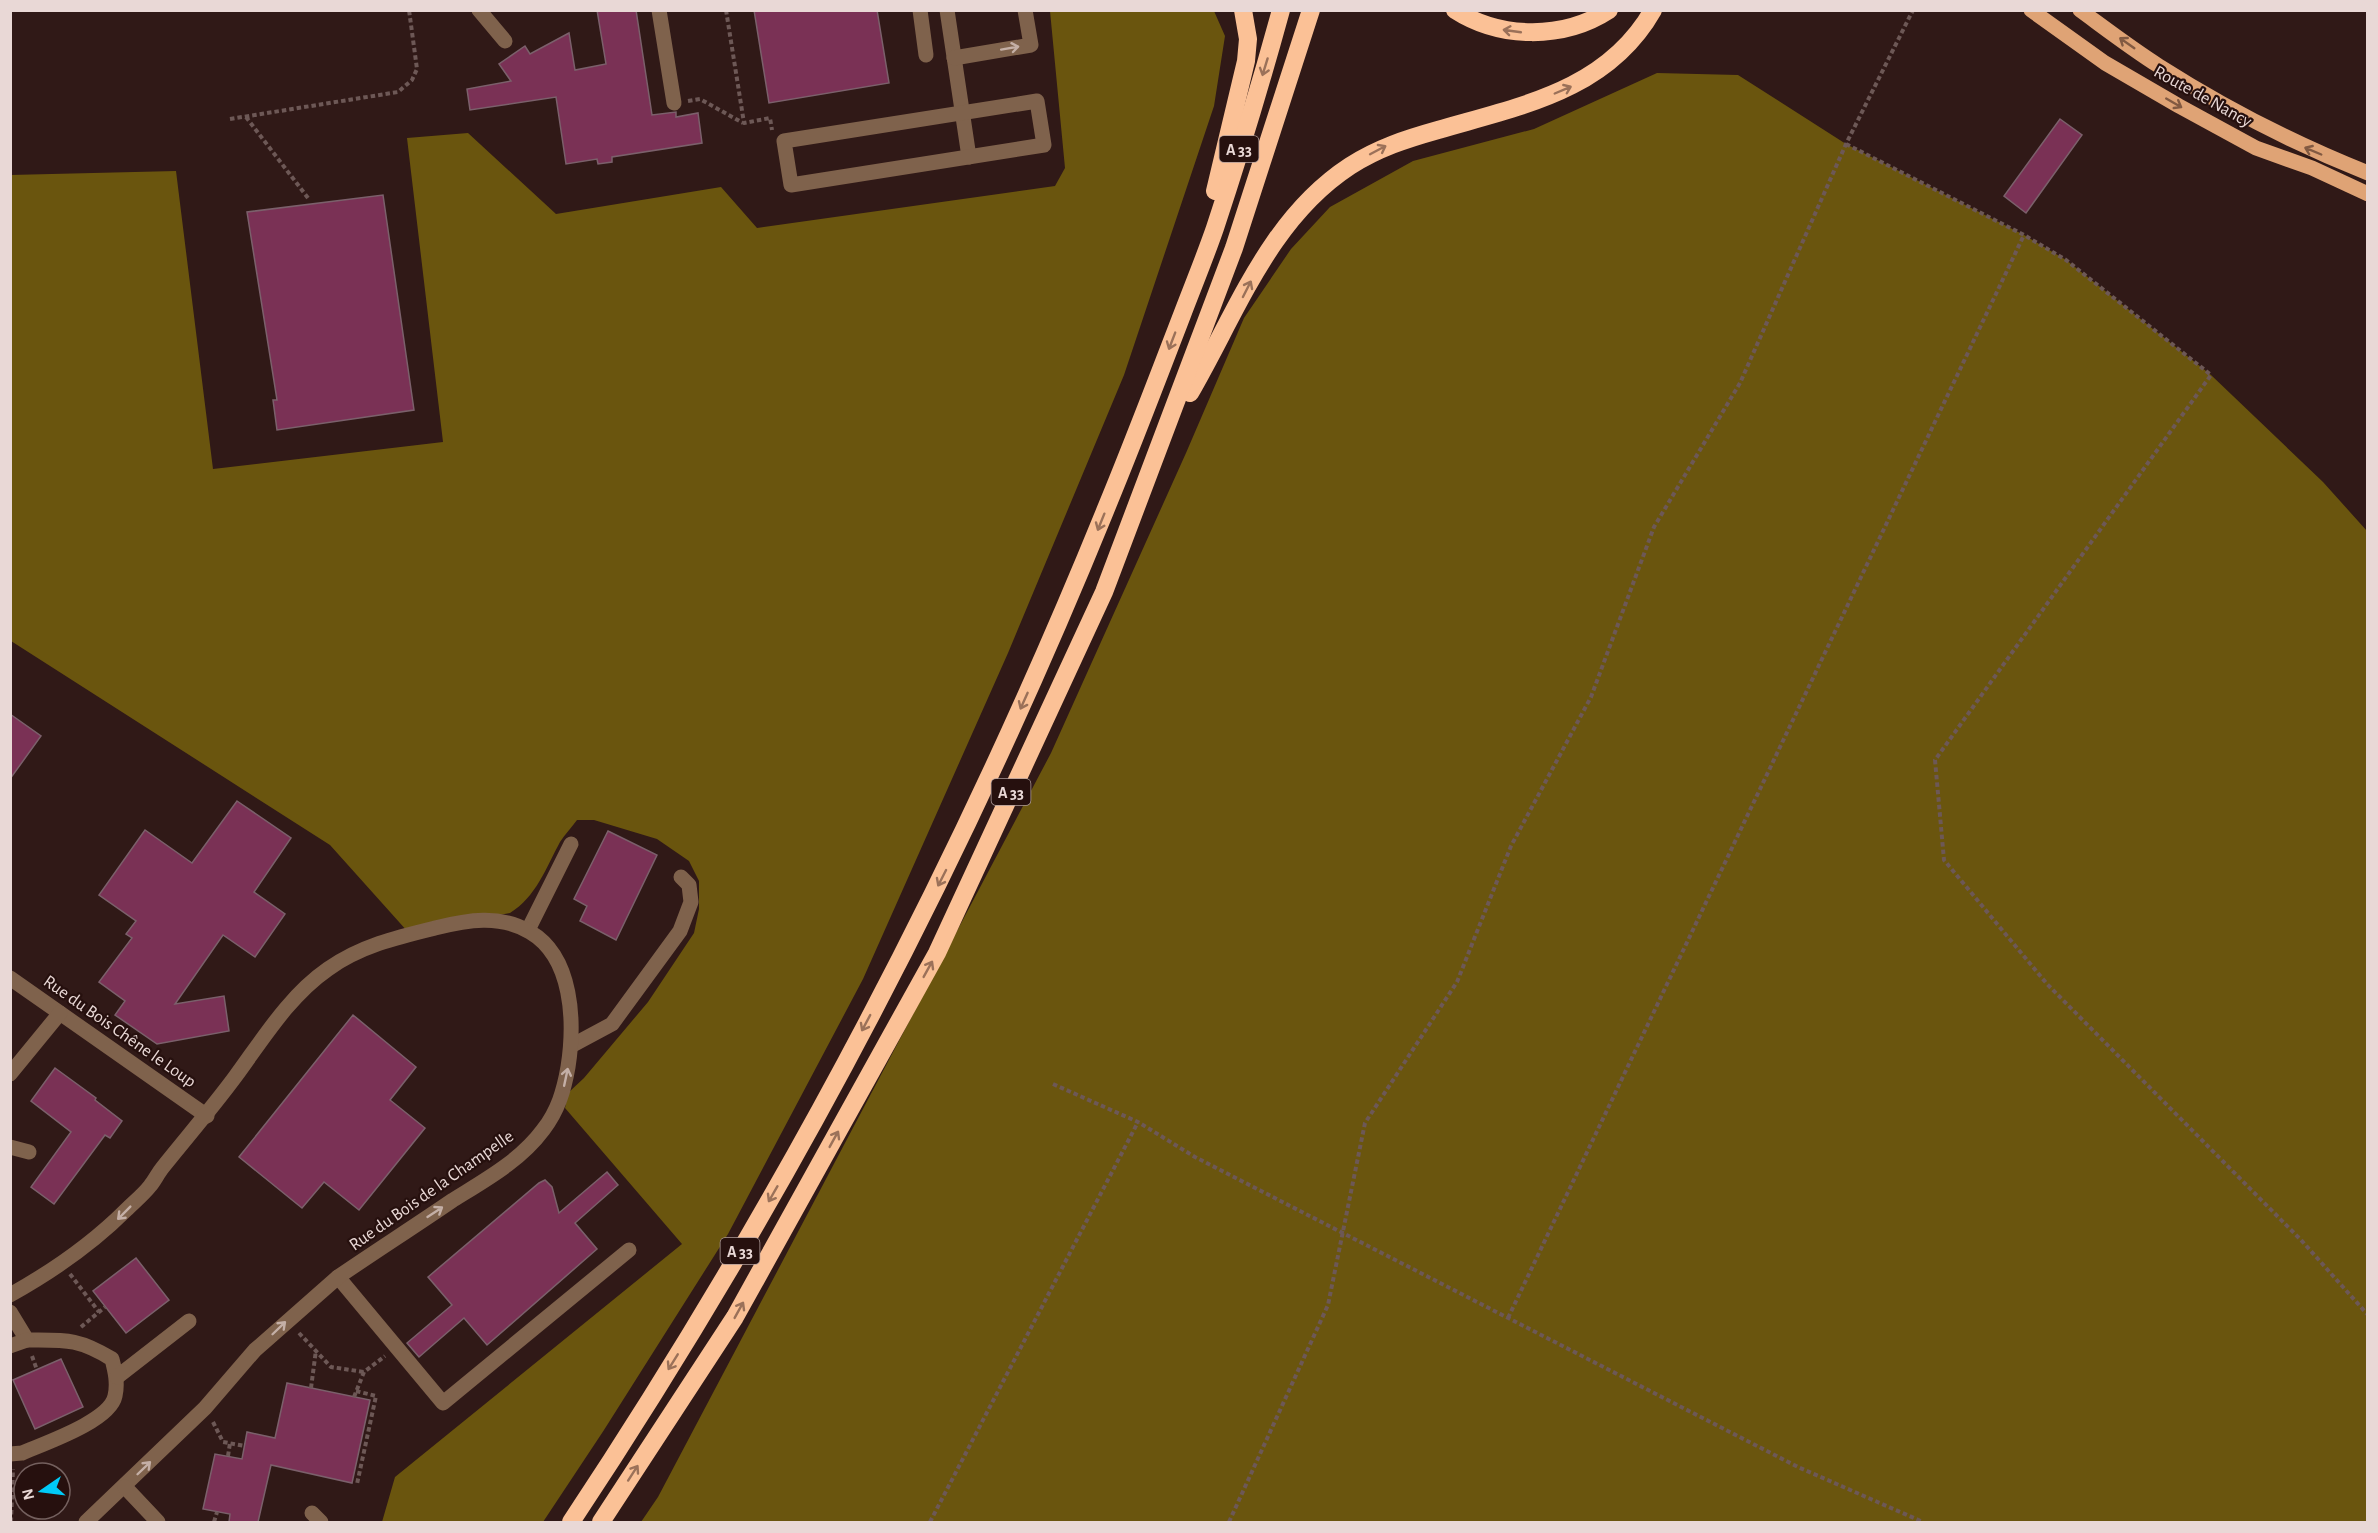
<svg xmlns="http://www.w3.org/2000/svg" width="2378" height="1533" font-family="'Alegreya Sans',sans-serif">
<style>
.forest{fill:#6a550e}
.building{fill:#7a3155;stroke:#7b606b;stroke-width:1.5}
.lines{fill:none;stroke-linecap:round;stroke-linejoin:round}
.path{stroke:#6d5856;stroke-width:4;stroke-dasharray:4.5 3;stroke-linecap:butt}
.minor{stroke:#7f624c;stroke-width:15}
.major{stroke:#dfa375;stroke-width:15}
.highway{stroke:#fbc196;stroke-width:18}
.oneway{stroke:#9b7159}
.oneway2{stroke:#825a42}
.oneway3{stroke:#c4afa6}
.labels{text-anchor:middle;stroke-width:4.5;stroke-linejoin:round;paint-order:stroke}
.shield{fill:#26100e;stroke:#ae9c9a;stroke-width:1.5}
.shield-label{font-size:16px;font-weight:bold;fill:#e9d8d6}
.street-label{font-size:18px;fill:#e9d8d6;stroke:#26100e}
</style>
<rect width="100%" height="100%" fill="#301917"/>
<g class="forest">
<path d="M1050,11H1214L1225,36L1214,106L1124,375L1008,653L863,979L728,1234L604,1430L543,1522H382L395,1477L682,1244L565,1108L568,1093L584,1078L648,1002L694,933L699,909V881L689,861L657,839L594,820H577C572,827 565,834 560,842C546,868 536,897 510,913L408,932L330,845L11,641L10,175L176,171L213,469L443,442L407,138L468,133L556,214L721,187L757,228L1055,186L1065,168Z"/>
<path d="M1657,73L1738,75L1846,144L2024,235L2066,260L2211,375L2323,482L2367,531V1522H641L658,1497L1051,753L1186,453L1244,318L1291,249L1330,207L1413,161L1534,129Z"/>
</g>
<g class="building">
<path d="M597,10H636L652,115L676,112V117L698,113L702,143L612,157V162L598,164L597,159L566,164L556,97L470,110L467,89L511,81L499,64L525,46L530,54L569,33L575,70L606,64Z"/>
<path d="M754,10H877L889,83L769,103Z"/>
<path d="M2060,119L2082,135L2026,213L2004,196Z"/>
<path d="M383,195L414,410L277,430L273,400H277L247,212Z"/>
<path d="M10,714L41,736L10,779Z"/>
<path d="M237,801L291,838L254,892L285,914L255,957L223,935L175,1004L224,996L229,1031L157,1044L115,1015L125,1001L99,982L132,938L126,934L136,921L99,895L145,830L192,863Z"/>
<path d="M608,831L657,855L616,940L580,921L587,906L574,899Z"/>
<path d="M353,1015L416,1067L390,1100L425,1128L359,1210L324,1182L302,1208L239,1157Z"/>
<path d="M55,1068L96,1098L95,1100L122,1121L110,1138L105,1135L54,1204L31,1187L71,1132L31,1101Z"/>
<path d="M607,1172L618,1185L575,1223L597,1249L487,1345L464,1318L419,1357L407,1343L452,1305L428,1277L539,1183L545,1180L552,1187L559,1213Z"/>
<path d="M136,1258L169,1300L126,1333L93,1291Z"/>
<path d="M61,1359L83,1407L35,1429L13,1380Z"/>
<path d="M287,1383L370,1400L352,1483L271,1465L258,1522H229L230,1514L203,1509L215,1454L242,1459L247,1432L275,1438Z"/>
</g>
<g class="lines">
<g class="path">
<path d="M726,10L744,123L770,118L772,130"/>
<path d="M688,101L700,99L743,123"/>
<path d="M246,117L308,198"/>
<path d="M230,119L398,92L412,80L417,69L409,10"/>
<path d="M1846,144L2024,235L2066,260L2211,375L1935,760L1944,860L2047,984L2301,1240L2368,1315"/>
<path d="M1053,1084L1138,1122L1195,1157L1798,1467L1923,1522"/>
<path d="M70,1274L99,1312"/>
<path d="M1508,1318L2024,235"/>
<path d="M81,1327L105,1307"/>
<path d="M299,1333L331,1367L364,1372"/>
<path d="M32,1356L37,1370"/>
<path d="M311,1388L316,1350"/>
<path d="M356,1391L376,1396L357,1484"/>
<path d="M354,1397L364,1372L385,1356"/>
<path d="M213,1422L223,1442L245,1446"/>
<path d="M228,1456L230,1443"/>
<path d="M11,1522L13,1469"/>
<path d="M214,1522L217,1512"/>
<path d="M930,1522L1138,1122"/>
<path d="M1229,1522L1328,1305L1365,1123L1457,982L1511,846L1591,697L1654,527L1740,383L1846,144L1913,10"/>
</g>
<g class="minor">
<path d="M479,10L505,41"/>
<path d="M659,10L674,103"/>
<path d="M920,10L926,55"/>
<path d="M947,10L969,157"/>
<path d="M954,58L1031,45L1025,10"/>
<path d="M1037,101L1044,145L791,185L784,141Z"/>
<path d="M528,930L571,844"/>
<path d="M10,978L207,1116"/>
<path d="M571,1046L612,1024L680,931L691,902L689,885L681,877"/>
<path d="M10,1074L60,1013"/>
<path d="M10,1147L29,1152"/>
<path d="M338,1277L443,1403L629,1250"/>
<path d="M10,1295C53,1271 91,1245 126,1210C134,1202 143,1195 150,1186C155,1180 158,1173 163,1167C187,1137 212,1108 235,1077C263,1039 289,996 328,969C360,946 398,937 435,928C467,920 500,914 530,932C573,957 575,1022 568,1067C564,1090 558,1111 543,1130C520,1161 485,1180 453,1200C415,1226 376,1251 338,1277L255,1350L205,1408L86,1522"/>
<path d="M10,1312L27,1340C65,1340 78,1338 112,1359C115,1371 118,1383 115,1396C110,1421 45,1443 22,1453L10,1454"/>
<path d="M10,1346L27,1340"/>
<path d="M117,1377L189,1321"/>
<path d="M125,1487L158,1522"/>
<path d="M312,1513L321,1522"/>
</g>
<g class="major">
<path d="M2031,10L2105,63L2179,106L2256,148L2312,168L2368,194"/>
<path d="M2080,10C2106,29 2132,49 2159,66C2225,108 2295,144 2368,173"/>
</g>
<g class="highway">
<path d="M1455,10C1500,39 1563,40 1609,10"/>
<path d="M1215,191L1246,61L1248,39L1243,10"/>
<path d="M1190,393C1237,312 1269,219 1350,166C1378,148 1406,139 1438,130C1520,106 1607,91 1653,10"/>
<path d="M571,1522C782,1204 961,865 1105,511C1132,446 1157,380 1182,315C1193,286 1205,257 1215,228C1239,156 1261,83 1281,10"/>
<path d="M601,1522L735,1317L937,953L1104,592L1234,248L1311,10"/>
</g>
</g>
<defs><path id="oneway-shaft" d="M-6 0H5M1.5-3L5.5 0L1.5 3" fill="none" stroke-width="1.6" stroke-linecap="round" stroke-linejoin="round" transform="scale(1.5)"/></defs>
<g class="oneway">
<use href="#oneway-shaft" transform="translate(1512 31) rotate(-172)"/>
<use href="#oneway-shaft" transform="translate(1265 67) rotate(107)"/>
<use href="#oneway-shaft" transform="translate(1563 90) rotate(-23)"/>
<use href="#oneway-shaft" transform="translate(1378 150) rotate(-28)"/>
<use href="#oneway-shaft" transform="translate(1247 289) rotate(-63)"/>
<use href="#oneway-shaft" transform="translate(1172 341) rotate(111)"/>
<use href="#oneway-shaft" transform="translate(1101 522) rotate(112)"/>
<use href="#oneway-shaft" transform="translate(1024 701) rotate(114)"/>
<use href="#oneway-shaft" transform="translate(942 878) rotate(117)"/>
<use href="#oneway-shaft" transform="translate(928 969) rotate(-61)"/>
<use href="#oneway-shaft" transform="translate(866 1023) rotate(118)"/>
<use href="#oneway-shaft" transform="translate(834 1139) rotate(-61)"/>
<use href="#oneway-shaft" transform="translate(773 1194) rotate(120)"/>
<use href="#oneway-shaft" transform="translate(739 1310) rotate(-61)"/>
<use href="#oneway-shaft" transform="translate(673 1362) rotate(122)"/>
<use href="#oneway-shaft" transform="translate(633 1473) rotate(-57)"/>
</g>
<g class="oneway2">
<use href="#oneway-shaft" transform="translate(2127 43) rotate(-145)"/>
<use href="#oneway-shaft" transform="translate(2174 103) rotate(30)"/>
<use href="#oneway-shaft" transform="translate(2313 151) rotate(-157)"/>
</g>
<g class="oneway3">
<use href="#oneway-shaft" transform="translate(1010 48) rotate(-10)"/>
<use href="#oneway-shaft" transform="translate(566 1077) rotate(-78)"/>
<use href="#oneway-shaft" transform="translate(435 1212) rotate(-33)"/>
<use href="#oneway-shaft" transform="translate(124 1213) rotate(135)"/>
<use href="#oneway-shaft" transform="translate(279 1328) rotate(-44)"/>
<use href="#oneway-shaft" transform="translate(144 1468) rotate(-44)"/>
</g>
<g class="labels">
<g class="shield">
<rect x="1219.5" y="136" width="39" height="26" rx="4.5"/>
<rect x="991.5" y="779" width="39" height="26" rx="4.5"/>
<rect x="720.5" y="1238" width="39" height="26" rx="4.5"/>
</g>
<g class="shield-label">
<text x="1239" y="155">A 33</text>
<text x="1011" y="798">A 33</text>
<text x="740" y="1257">A 33</text>
</g>
<g class="street-label">
<text transform="translate(2203 96) rotate(29)" y="6">Route de Nancy</text>
<text transform="translate(120 1031) rotate(35)" y="6">Rue du Bois Chêne le Loup</text>
<text transform="translate(431 1190) rotate(-35)" y="6">Rue du Bois de la Champelle</text>
</g>
</g>
<rect width="2378" height="1533" fill="none" stroke="#e9d8d6" stroke-width="24"/>
<g transform="translate(42 1491) rotate(256)"><circle r="28" fill="#26100e" stroke="#74605e" stroke-width="1.5"/>
<path d="M0-4.5L10 22L0 15L-10 22Z" fill="#00cbf8"/>
<text y="-9" font-size="16" font-weight="bold" text-anchor="middle" fill="#e9d8d6">N</text>
</g>
</svg>
